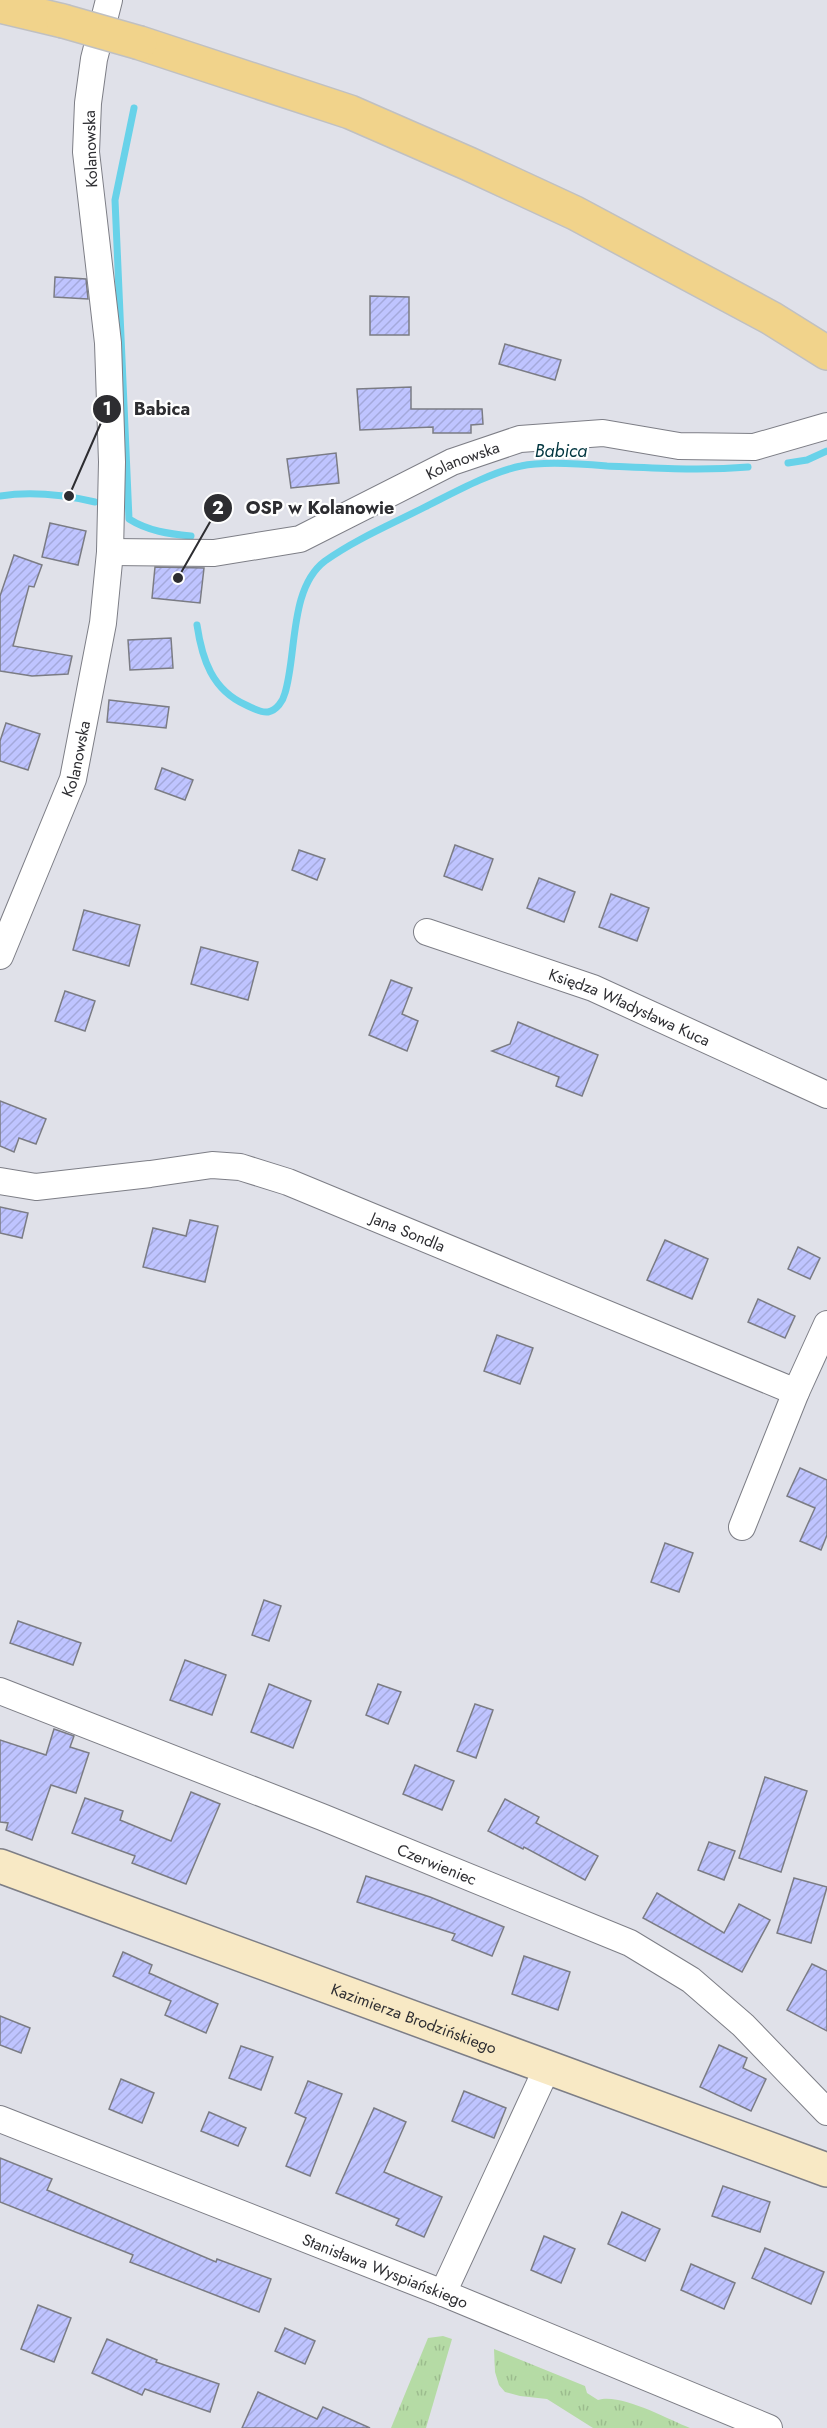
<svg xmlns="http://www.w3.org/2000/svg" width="827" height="2428" font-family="Jost,sans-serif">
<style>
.grass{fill:url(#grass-tufts)}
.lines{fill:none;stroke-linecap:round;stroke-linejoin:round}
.stream{stroke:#68d2e9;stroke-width:7}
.building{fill:url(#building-hatch);stroke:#7b7c84;stroke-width:1.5}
.street-casing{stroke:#7d7e86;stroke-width:28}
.secondary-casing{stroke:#7d7e86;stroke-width:36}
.primary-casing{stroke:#c0c0c1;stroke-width:36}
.street{stroke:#fff;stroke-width:26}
.secondary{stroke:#f8e9c5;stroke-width:33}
.primary{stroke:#f1d38b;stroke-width:33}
.primary-bridge-casing{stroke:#c0c0c1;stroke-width:36;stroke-linecap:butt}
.primary-bridge{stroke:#f1d38b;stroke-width:33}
.labels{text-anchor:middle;stroke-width:4.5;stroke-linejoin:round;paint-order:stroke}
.street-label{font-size:16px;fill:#2d2d31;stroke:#fff}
.water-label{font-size:18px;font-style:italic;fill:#00353f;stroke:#fff}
.leader{fill:none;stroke:#2d2d31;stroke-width:2}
.callout-dot{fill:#2d2d31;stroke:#fff;stroke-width:2}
.mark-label{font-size:18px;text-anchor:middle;font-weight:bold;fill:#fff}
.callout-label{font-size:18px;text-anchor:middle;font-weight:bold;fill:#2d2d31;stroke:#fff;stroke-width:4.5;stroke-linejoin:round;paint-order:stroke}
</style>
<defs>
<pattern id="grass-tufts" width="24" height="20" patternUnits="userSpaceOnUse" patternTransform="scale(1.5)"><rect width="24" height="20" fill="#b5dba5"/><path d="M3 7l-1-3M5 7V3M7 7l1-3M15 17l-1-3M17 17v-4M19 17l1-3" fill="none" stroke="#9cbc8e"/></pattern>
<pattern id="building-hatch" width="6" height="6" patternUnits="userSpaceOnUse" patternTransform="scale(1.5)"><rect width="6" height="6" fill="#bfc4ff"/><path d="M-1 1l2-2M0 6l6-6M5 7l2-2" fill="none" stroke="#a4a9db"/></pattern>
</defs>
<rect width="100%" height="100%" fill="#e0e1e9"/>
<g class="grass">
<path d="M443,2336L452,2339L426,2428H391L428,2338Z"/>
<path d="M494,2349L585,2386L587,2393L598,2400C621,2393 667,2419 690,2428H593L547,2399L520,2396L505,2392L499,2385L495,2372Z"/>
</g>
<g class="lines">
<g class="stream">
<path d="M134,108L115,200L129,519C148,531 169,534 191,536"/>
<path d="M788,463L807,460L827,451"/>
<path d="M0,496C32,491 65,495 95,502"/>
<path d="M197,625C202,659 212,690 246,705C253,708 260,713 268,712C277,710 283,701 285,693C297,654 289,588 325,561C356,539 392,524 425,507C453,493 491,472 521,466C543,461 584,464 607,466C654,468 701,471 748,467"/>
</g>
</g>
<g class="building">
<path d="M55,277L86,279L88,299L54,297Z"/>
<path d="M370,296L409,297V335H370Z"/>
<path d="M505,344L561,360L555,380L499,364Z"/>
<path d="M411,387V409H482L483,424L471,425V433H433V427L360,430L357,389Z"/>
<path d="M336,453L339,483L291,488L287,459Z"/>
<path d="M50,523L86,531L78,565L42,557Z"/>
<path d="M14,555L42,565L34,587L29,586L13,646L72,656L68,674L32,676L0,671V596Z"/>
<path d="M155,567L204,568L200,603L152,598Z"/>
<path d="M171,638L173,668L130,670L128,640Z"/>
<path d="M109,700L169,707L166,728L107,722Z"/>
<path d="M6,723L40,734L28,770L0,761V741Z"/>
<path d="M162,768L193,780L185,800L155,789Z"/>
<path d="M455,845L493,859L482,890L444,876Z"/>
<path d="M299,850L325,859L317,880L292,870Z"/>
<path d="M539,878L575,892L564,922L527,908Z"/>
<path d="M611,894L649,908L637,941L599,927Z"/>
<path d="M84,910L140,925L129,966L73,950Z"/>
<path d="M201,947L258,962L248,1000L191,984Z"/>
<path d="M391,980L412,988L402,1014L418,1021L407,1051L369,1035Z"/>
<path d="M65,991L95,1001L85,1031L55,1021Z"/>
<path d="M518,1022L598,1055L582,1096L556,1086L559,1077L492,1051L510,1044Z"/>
<path d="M0,1101L46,1119L36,1144L19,1138L14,1152L0,1146Z"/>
<path d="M0,1207L28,1213L22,1238L0,1233Z"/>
<path d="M190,1220L218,1226L205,1282L143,1267L153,1228L186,1236Z"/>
<path d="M665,1240L708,1259L692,1299L647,1280Z"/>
<path d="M798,1247L820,1258L810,1279L788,1269Z"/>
<path d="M758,1299L795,1316L785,1338L748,1322Z"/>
<path d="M497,1335L533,1348L520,1384L484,1371Z"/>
<path d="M800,1468L827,1480V1535L821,1550L800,1541L815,1508L787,1496Z"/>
<path d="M665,1543L693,1553L679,1592L651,1582Z"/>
<path d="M264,1600L281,1606L269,1641L252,1635Z"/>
<path d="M18,1621L81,1643L73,1665L10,1643Z"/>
<path d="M185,1660L226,1675L212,1715L170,1700Z"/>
<path d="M269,1684L311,1701L293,1748L251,1732Z"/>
<path d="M378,1684L401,1692L388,1724L366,1715Z"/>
<path d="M475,1704L493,1710L476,1758L457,1751Z"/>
<path d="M54,1729L74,1736L70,1747L89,1753L76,1793L51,1785L32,1840L6,1830L8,1823L0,1822V1740L46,1755Z"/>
<path d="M415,1765L454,1781L442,1810L403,1794Z"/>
<path d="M765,1777L807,1791L781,1872L739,1858Z"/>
<path d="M191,1792L220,1804L186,1884L132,1863L135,1856L72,1833L85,1798L123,1811L120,1820L171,1841Z"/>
<path d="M505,1799L539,1817L536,1823L598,1856L585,1880L524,1847L523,1849L488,1831Z"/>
<path d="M709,1842L735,1851L724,1880L698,1870Z"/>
<path d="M366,1876L430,1897L504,1927L492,1956L452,1940L455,1934L357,1902Z"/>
<path d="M794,1878L827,1887L811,1943L777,1933Z"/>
<path d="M657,1893L724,1933L739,1904L770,1920L742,1972L643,1918Z"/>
<path d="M123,1952L152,1965L149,1973L218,2004L206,2033L165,2015L171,2001L113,1976Z"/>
<path d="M524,1956L570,1972L558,2010L512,1994Z"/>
<path d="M812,1964L827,1971V2031L787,2010Z"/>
<path d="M0,2016L30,2028L21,2053L0,2045Z"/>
<path d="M719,2045L747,2058L743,2068L766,2079L751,2111L700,2087Z"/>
<path d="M241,2046L273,2057L261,2090L229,2078Z"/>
<path d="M121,2079L154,2093L142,2123L109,2109Z"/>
<path d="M308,2081L342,2094L310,2176L286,2166L306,2118L295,2113Z"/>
<path d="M464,2091L506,2108L494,2138L452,2121Z"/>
<path d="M374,2108L406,2122L384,2172L442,2197L424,2237L396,2225L399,2219L336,2193Z"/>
<path d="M209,2112L246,2128L238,2146L201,2131Z"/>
<path d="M0,2158L52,2179L47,2190L216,2262L217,2259L271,2279L259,2312L130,2262L133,2255L0,2202Z"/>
<path d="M723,2186L770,2202L760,2232L712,2216Z"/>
<path d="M622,2212L660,2229L645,2261L608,2244Z"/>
<path d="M544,2236L575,2249L561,2283L531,2270Z"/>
<path d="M765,2248L824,2272L811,2304L752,2278Z"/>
<path d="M691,2264L735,2283L724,2309L681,2290Z"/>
<path d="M38,2305L71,2318L54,2362L21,2349Z"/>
<path d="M285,2328L315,2341L305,2364L275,2351Z"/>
<path d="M107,2339L157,2360L156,2362L219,2384L210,2412L145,2389L142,2395L92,2373Z"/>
<path d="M258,2392L317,2419L323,2407L370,2428H242Z"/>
</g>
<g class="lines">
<defs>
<g id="street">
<path id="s1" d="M110,552L214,553L300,539L452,462L520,439L603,433L679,446L754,447L827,426"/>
<path id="s2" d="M427,932L593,988L827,1095"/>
<path id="s3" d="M0,956L73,779L103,623L110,552L112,462L108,343L86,152L88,103L94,59L109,0"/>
<path id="s4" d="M0,1181L36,1187L150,1174L212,1165L240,1167L288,1182L796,1392"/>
<path d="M742,1527L796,1392L827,1324"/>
<path id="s5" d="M0,1691L322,1817L630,1943L691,1980L743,2025L827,2112"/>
<path id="s6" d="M0,2119L443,2293L769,2428"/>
<path d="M443,2293L547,2068"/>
</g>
<g id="secondary">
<path id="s7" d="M0,1866L827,2170"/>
</g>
<g id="primary">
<path d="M0,6L63,21"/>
<path d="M140,43L350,112L469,164L575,213L771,318L827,353"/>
</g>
</defs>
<use href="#street" class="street-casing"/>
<use href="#secondary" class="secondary-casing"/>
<use href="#primary" class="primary-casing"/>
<use href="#street" class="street"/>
<use href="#secondary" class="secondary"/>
<use href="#primary" class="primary"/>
<defs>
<path id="primary-bridge" d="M63,21L140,43"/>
</defs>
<use href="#primary-bridge" class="primary-bridge-casing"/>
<use href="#primary-bridge" class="primary-bridge"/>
</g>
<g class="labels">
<g class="street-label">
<text transform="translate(90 149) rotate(-92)" y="6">Kolanowska</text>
<text dy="6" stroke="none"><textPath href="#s1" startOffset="372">Kolanowska</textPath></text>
<text dy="6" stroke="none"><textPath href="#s3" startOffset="212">Kolanowska</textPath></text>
<text dy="6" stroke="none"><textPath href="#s2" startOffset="216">Księdza Władysława Kuca</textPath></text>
<text dy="6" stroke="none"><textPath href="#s4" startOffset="422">Jana Sondla</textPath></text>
<text dy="6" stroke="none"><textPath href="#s5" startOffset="470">Czerwieniec</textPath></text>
<text dy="6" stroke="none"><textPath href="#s7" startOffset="441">Kazimierza Brodzińskiego</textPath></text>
<text dy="6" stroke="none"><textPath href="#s6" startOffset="414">Stanisława Wyspiańskiego</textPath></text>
</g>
<g class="water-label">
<text x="561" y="457">Babica</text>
</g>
</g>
<path class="leader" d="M69 496L107 409M178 578L218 508"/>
<g class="callout-dot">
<circle cx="69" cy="496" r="6"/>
<circle cx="178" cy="578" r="6"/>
<circle cx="107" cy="409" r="15"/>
<circle cx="218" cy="508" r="15"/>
</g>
<g class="mark-label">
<text x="107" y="415">1</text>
<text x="218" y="514">2</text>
</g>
<g class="callout-label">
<text x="162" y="415">Babica</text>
<text x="320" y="514">OSP w Kolanowie</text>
</g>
</svg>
